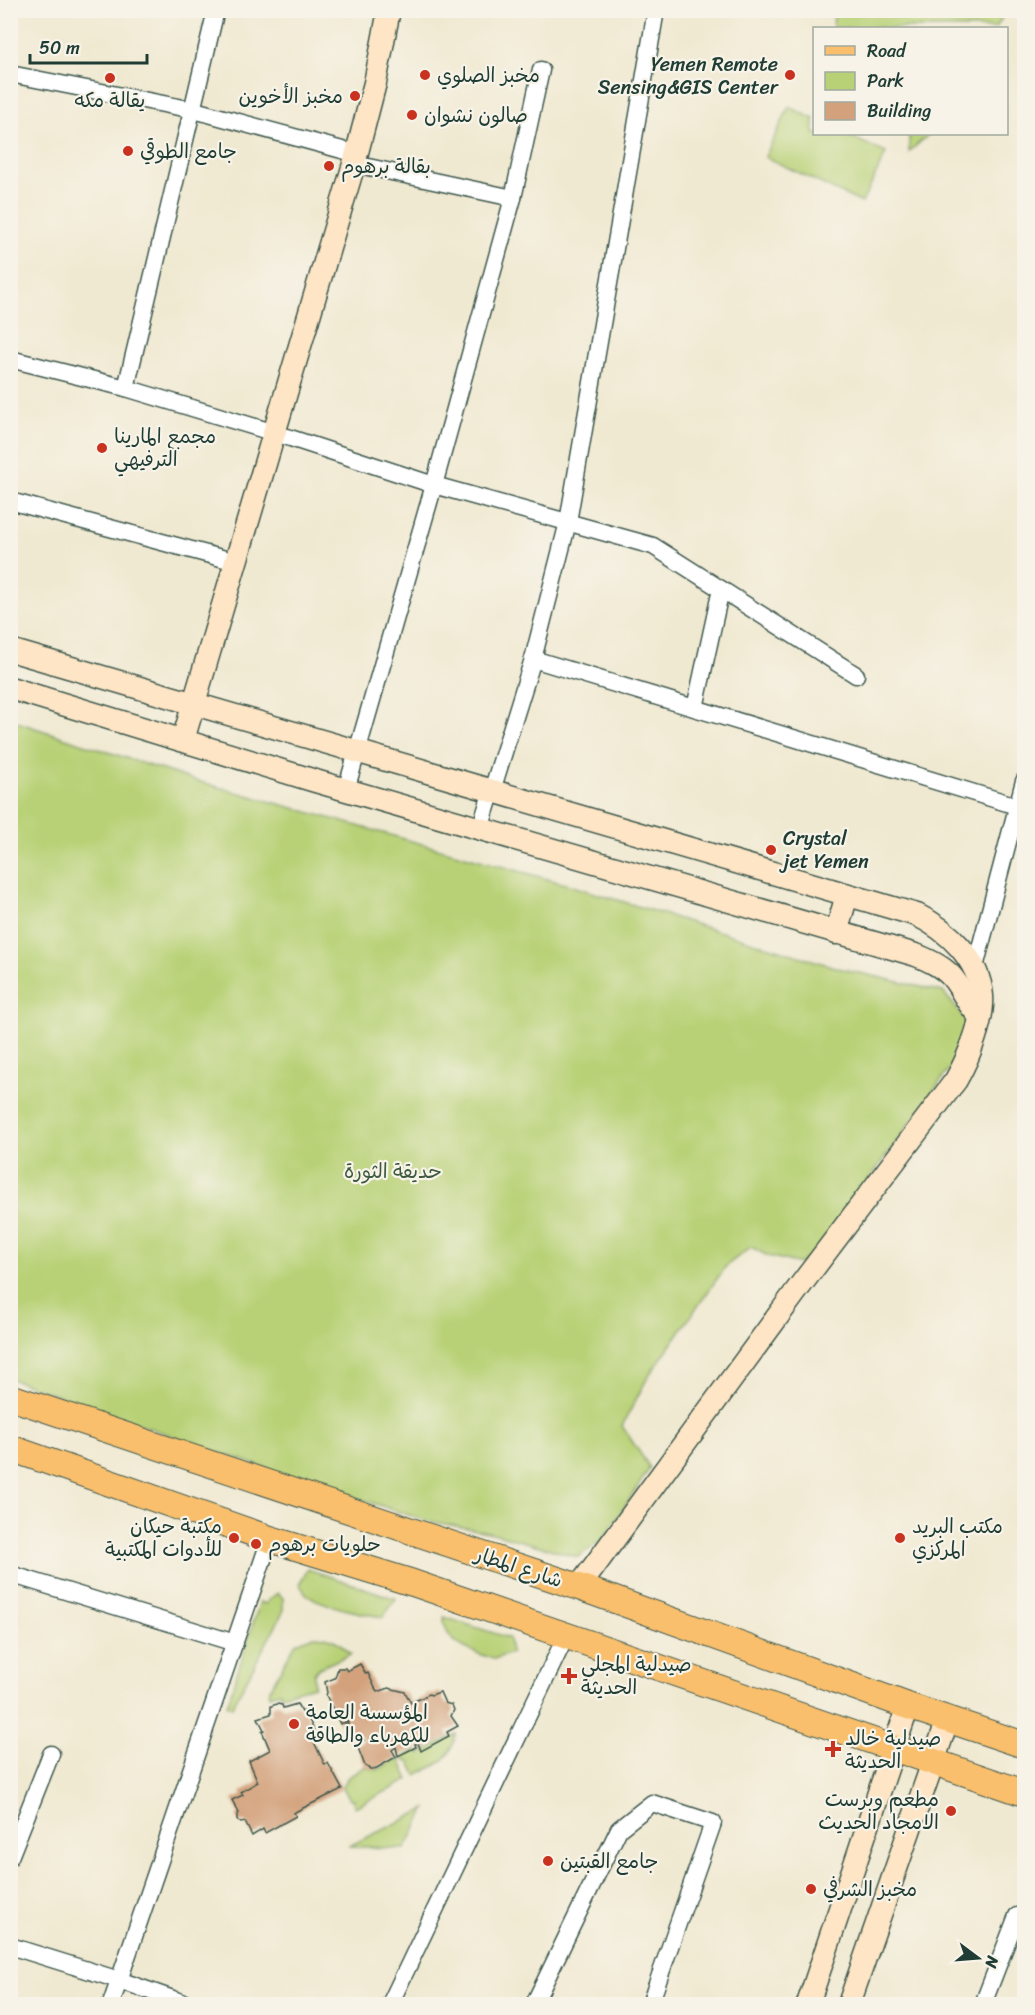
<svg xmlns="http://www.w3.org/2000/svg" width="1035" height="2015" font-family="Sriracha,'Playpen Sans Arabic',sans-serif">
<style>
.green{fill:#b8d176;stroke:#6c8755;stroke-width:1.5}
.building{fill:#d3a17b}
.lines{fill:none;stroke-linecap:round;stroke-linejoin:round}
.street-casing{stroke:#3e574c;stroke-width:19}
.secondary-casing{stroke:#3e574c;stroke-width:25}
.primary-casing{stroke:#3e574c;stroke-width:28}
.street{stroke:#fff;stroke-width:16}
.secondary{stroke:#fde5c5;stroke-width:22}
.primary{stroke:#f9bf6d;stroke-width:26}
.poi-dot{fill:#c8321e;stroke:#f7f3e8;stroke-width:2}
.labels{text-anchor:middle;stroke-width:4.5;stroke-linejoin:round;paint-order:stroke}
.poi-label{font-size:20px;fill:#1f3d34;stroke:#f7f3e8;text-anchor:start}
.park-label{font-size:20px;fill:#3e5b41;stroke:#f7f3e8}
.street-label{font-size:20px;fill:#1f3d34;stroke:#f7f3e8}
</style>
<rect width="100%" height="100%" fill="#f7f3e8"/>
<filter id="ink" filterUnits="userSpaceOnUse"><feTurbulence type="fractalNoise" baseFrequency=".0167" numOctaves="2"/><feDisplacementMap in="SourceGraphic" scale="12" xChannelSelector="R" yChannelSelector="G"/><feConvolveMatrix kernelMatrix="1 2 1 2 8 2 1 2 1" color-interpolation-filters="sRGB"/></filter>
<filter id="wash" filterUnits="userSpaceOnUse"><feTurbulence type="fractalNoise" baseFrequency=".008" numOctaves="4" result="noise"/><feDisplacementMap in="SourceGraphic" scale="24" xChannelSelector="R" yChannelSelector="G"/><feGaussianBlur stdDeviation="1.35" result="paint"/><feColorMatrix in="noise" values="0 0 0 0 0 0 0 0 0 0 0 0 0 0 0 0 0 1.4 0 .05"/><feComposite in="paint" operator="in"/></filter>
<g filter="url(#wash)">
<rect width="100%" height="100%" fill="#f0e9d1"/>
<g class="green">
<path d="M834,11V10L1006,11L996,28H833Z"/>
<path d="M789,107L814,119V134H845L886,153L862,203L765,157Z"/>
<path d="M909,134H929L909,152Z"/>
<path d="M11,720L193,780L569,885L838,968L943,992L967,1021L958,1057L819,1248L800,1264L768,1256L751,1247L726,1266L648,1377L622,1426L650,1468L603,1539L578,1557L493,1533L424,1520L212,1450L11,1379Z"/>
<path d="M308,1569L396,1599L383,1617C364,1614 323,1606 308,1595C304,1593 302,1587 299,1584Z"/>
<path d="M278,1593L283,1598V1612L232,1707L227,1705L260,1602L266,1604L269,1599Z"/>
<path d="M444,1617L509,1638L511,1653L494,1659C473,1652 443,1644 444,1617Z"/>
<path d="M314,1636C331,1636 340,1642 351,1654L319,1668L314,1673V1686L281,1695L280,1692L269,1695V1690L296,1643Z"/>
<path d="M456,1734C451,1761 439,1764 416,1775L410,1762L405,1761L403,1757L416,1750L420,1754Z"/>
<path d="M399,1758L409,1780L355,1807L353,1803L354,1799H350L343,1788L347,1778L364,1767L377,1770Z"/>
<path d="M426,1809L405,1849L349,1846Z"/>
</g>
<g id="blocks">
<g class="building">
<path d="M360,1664L366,1674L368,1673L377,1692L389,1688L405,1692L411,1703L429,1694L431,1695L440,1692L445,1703L452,1705L454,1710L451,1716L458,1726L447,1732L449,1736L421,1751L418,1743L415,1744L416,1747L398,1756L396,1747L392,1750L396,1757L375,1769H370L365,1766L357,1745L364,1740L361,1735L353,1739L345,1724L348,1723L347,1721L340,1724L326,1695L327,1693L325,1682L335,1678L338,1668H345L347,1671Z"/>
<path d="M277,1704L282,1705L283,1708L297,1704L302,1712L305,1711L317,1737L313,1740L325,1765L328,1763L342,1789L297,1811L294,1813L296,1816L265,1833L263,1829L252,1836L245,1822L241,1823L237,1820V1815L239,1813L232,1800L243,1795L241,1792L258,1782L249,1761L270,1750L262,1731L264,1730L258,1718L271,1714V1706Z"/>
</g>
</g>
</g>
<g filter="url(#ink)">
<use href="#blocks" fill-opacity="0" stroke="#3e574c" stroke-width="1.5"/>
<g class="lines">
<defs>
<g id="street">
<path d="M10,74L194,110L357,154"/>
<path d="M354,164L513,198"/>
<path d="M10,359L126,388L275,433L434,485L653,546L856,675"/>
<path d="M126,388L216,10"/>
<path d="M10,501L236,562"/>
<path d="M533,659L1017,806"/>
<path d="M695,708L721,589"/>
<path d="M346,790L434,485L513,198L541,70"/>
<path d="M480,829L533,659L568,522L656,10"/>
<path d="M974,971L1024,781"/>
<path d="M10,1574L235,1643"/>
<path d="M10,1857L51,1754"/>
<path d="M10,1946L119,1980L187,2004"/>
<path d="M111,2004L270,1539"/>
<path d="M390,2004L566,1636"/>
<path d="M534,2004L619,1829L652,1803L713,1823L650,2004"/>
<path d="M983,2004L1017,1916L1024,1918"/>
</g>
<g id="secondary">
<path d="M10,650L917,915C948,930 979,959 982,996C984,1020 968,1059 956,1080L800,1286L579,1587"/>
<path d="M10,688L312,780L916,955C931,961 946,968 955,981C964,993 968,1006 980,1016"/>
<path d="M183,740L354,164L375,83L389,10"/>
<path d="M836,933L847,895"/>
<path d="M808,2004L908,1706"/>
<path d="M849,2004L948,1719"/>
</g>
<g id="primary">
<path d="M10,1397L579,1587L908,1706L1024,1745"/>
<path d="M10,1448L270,1539L413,1583L1024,1793"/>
</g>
</defs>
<use href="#street" class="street-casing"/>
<use href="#secondary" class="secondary-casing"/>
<use href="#primary" class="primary-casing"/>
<use href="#street" class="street"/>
<use href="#secondary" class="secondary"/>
<use href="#primary" class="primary"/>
</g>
</g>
<g class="poi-dot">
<circle cx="425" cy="75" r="6"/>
<circle cx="790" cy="75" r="6"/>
<circle cx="110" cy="78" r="6"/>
<circle cx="355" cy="96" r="6"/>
<circle cx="412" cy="115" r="6"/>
<circle cx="128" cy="151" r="6"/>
<circle cx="329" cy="166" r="6"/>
<circle cx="102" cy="448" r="6"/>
<circle cx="771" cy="850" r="6"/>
<circle cx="234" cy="1538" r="6"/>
<circle cx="900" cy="1538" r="6"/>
<circle cx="256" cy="1544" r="6"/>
<path d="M566 1667h6v6h6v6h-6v6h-6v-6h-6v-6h6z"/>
<circle cx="294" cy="1724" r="6"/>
<path d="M830 1740h6v6h6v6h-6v6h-6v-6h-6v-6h6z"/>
<circle cx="951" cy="1811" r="6"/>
<circle cx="548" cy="1861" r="6"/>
<circle cx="811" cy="1889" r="6"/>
</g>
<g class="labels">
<g class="poi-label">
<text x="778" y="71" text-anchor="end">Yemen Remote<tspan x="778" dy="23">Sensing&amp;GIS Center</tspan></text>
<text x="437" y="82">مخبز الصلوي</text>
<text x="343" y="103" text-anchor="end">مخبز الأخوين</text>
<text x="110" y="107" text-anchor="middle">يقالة مكه</text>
<text x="424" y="122">صالون نشوان</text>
<text x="140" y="158">جامع الطوقي</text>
<text x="341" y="173">بقالة برهوم</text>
<text x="114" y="443">مجمع المارينا<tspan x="114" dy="23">الترفيهي</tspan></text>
<text x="783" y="845">Crystal<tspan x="783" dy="23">jet Yemen</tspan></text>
<text x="222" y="1533" text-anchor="end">مكتبة حيكان<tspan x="222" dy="23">للأدوات المكتبية</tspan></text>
<text x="912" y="1533">مكتب البريد<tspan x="912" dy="23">المركزي</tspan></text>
<text x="268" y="1551">حلويات برهوم</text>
<text x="581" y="1671">صيدلية المجلي<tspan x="581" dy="23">الحديثة</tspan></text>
<text x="306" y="1719">المؤسسة العامة<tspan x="306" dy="23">للكهرباء والطاقة</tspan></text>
<text x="845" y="1745">صيدلية خالد<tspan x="845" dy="23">الحديثة</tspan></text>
<text x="939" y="1806" text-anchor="end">مطعم وبرست<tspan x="939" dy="23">الامجاد الحديث</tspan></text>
<text x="560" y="1868">جامع القبتين</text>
<text x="823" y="1896">مخبز الشرفي</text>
</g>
<g class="park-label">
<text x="393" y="1178">حديقة الثورة</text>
</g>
<g class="street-label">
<text transform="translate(519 1567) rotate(18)" y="7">شارع المطار</text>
</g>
</g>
<rect width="1035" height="2015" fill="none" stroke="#f7f3e8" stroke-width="36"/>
<rect x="813" y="27" width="195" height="108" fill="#f7f3e8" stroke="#a1aaa0" stroke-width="1.5"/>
<rect x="825" y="46" width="30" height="9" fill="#f9bf6d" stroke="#a1aaa0" stroke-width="1.5"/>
<text x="867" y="57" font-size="18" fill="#1f3d34">Road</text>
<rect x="825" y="72" width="30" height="18" fill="#b8d176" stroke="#a1aaa0" stroke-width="1.5"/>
<text x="867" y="87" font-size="18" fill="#1f3d34">Park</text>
<rect x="825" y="102" width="30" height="18" fill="#d3a17b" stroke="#a1aaa0" stroke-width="1.5"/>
<text x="867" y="117" font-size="18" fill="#1f3d34">Building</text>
<g transform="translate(978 1958) rotate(106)" stroke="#f7f3e8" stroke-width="4.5" paint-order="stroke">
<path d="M0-4.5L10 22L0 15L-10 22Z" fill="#1f3d34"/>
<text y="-9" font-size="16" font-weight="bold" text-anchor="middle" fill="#1f3d34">N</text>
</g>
<path d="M30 54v9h117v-9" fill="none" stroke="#1f3d34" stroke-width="3"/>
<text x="39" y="54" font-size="18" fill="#1f3d34" stroke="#f7f3e8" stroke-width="4.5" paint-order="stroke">50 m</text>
</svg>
